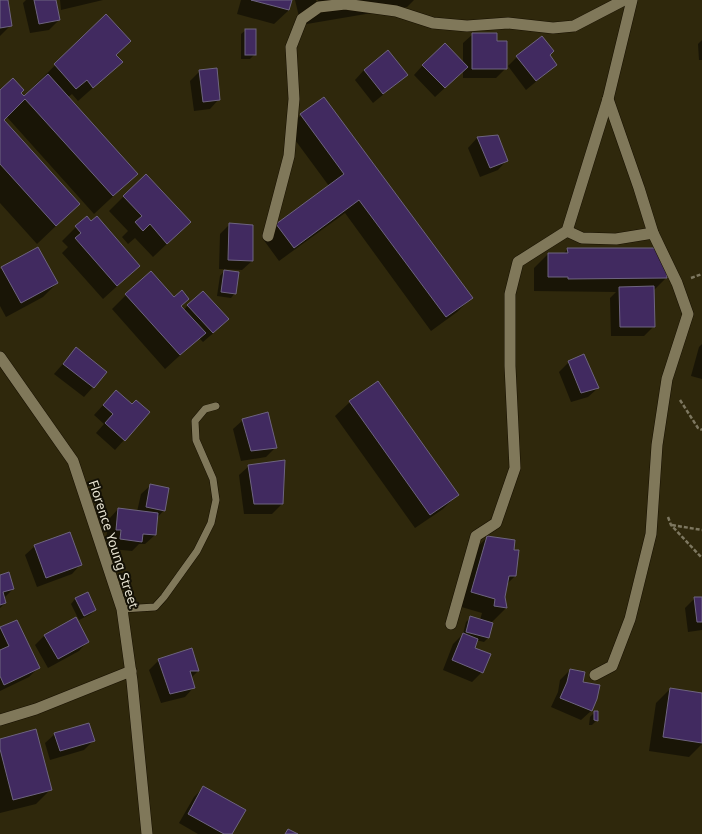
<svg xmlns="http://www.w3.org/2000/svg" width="702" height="834" font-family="'Noto Sans',sans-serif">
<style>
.shadow{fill:#0007}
.building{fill:#412a60;stroke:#6e6480}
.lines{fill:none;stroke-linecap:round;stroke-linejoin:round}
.service-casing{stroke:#171000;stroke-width:8}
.minor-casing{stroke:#171000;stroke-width:12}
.path{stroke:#7d7760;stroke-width:2.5;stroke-dasharray:4 2;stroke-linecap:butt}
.service{stroke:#80785a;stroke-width:7}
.minor{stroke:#80785a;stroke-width:11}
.labels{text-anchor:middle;stroke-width:4;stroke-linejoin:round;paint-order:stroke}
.street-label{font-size:13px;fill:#e9e5d4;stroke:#141106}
</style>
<rect width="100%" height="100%" fill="#2f280c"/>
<g class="shadow">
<path d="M0,0H7L11,25L0,36Z"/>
<path d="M26,0H55L59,20L49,30L30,33L23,3Z"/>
<path d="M60,0H103L61,10Z"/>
<path d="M241,0H291L289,10L274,24L237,14Z"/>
<path d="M295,0H316L319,12H321L318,0H414L407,7L301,25Z"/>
<path d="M106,15L130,41L116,56L122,62L78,101L72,94L67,98L137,174L94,214L6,116L2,120L79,204L37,244L0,203V91L20,93L23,97Z"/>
<path d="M246,30L255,54L250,59H241V34Z"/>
<path d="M473,34L496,42L506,68L496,78H463V71L435,97L414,75L423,65L463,63V43Z"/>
<path d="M702,40V60H699L698,44Z"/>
<path d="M517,57L556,65L526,90L508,66Z"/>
<path d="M364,70L407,75L373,103L355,80Z"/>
<path d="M200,71L219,99L210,109L194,111L190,81Z"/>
<path d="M324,99L471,298L457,312L431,331L345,213L279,261L263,239L277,224L329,186L287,129L301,115Z"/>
<path d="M497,136L507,160L498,170L480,177L468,148L477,138Z"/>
<path d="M124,196L190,222L153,257L135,238L128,244L122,237L128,231L109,211Z"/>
<path d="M230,224L252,261L242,270L219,269L220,234Z"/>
<path d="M76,227L139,266L103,299L62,253L68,247L62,241Z"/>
<path d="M38,248L57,283L43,297L6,317L0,306V269Z"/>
<path d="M568,249L666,278L653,291L654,326L644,336H611L610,298L616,292L534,291V268L548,254H563Z"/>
<path d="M224,271L235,293L231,298L217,296L220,276Z"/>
<path d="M126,295L180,306L184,310L188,305L218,329L203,342L199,338L165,369L112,309Z"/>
<path d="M702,344V379L691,376L699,347Z"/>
<path d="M76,349L93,387L84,397L54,374Z"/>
<path d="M569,362L598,388L588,397L571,402L559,372Z"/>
<path d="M116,391L124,440L115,450L96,433L104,424L94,415Z"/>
<path d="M350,402L457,495L443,509L415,528L335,416Z"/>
<path d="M243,420L275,448L266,457L241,461L233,429Z"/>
<path d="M284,461L282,504L272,514H244L239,475L249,466Z"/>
<path d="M151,485L164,510L157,518L155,535L145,544H139L132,551L111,549L112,540L106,539L109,519L118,509L137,512L141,494Z"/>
<path d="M487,537L513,551L515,576L506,585L504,597L506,608L491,623L492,624L488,638L484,642L476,640L473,648L482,672L472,682L443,670L453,644L463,634L466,622L471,617L480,620L482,613L458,606L473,552Z"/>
<path d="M35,546L81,564L72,574L37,587L25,555Z"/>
<path d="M0,576L13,589L4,598L5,603L0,608Z"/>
<path d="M87,594L95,610L91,614L79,620L71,604L75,599Z"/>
<path d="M695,598H702V630L688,632L685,608Z"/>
<path d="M17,621L38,668L29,677L0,691V629Z"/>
<path d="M44,636L88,641L79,651L48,668L35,645Z"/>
<path d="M159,660L198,671L191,678L194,687L185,697L161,703L149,670Z"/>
<path d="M570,670L596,699L591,711L581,720L551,707L558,692L560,680Z"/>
<path d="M670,689L702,694V744L689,757L649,751L656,703Z"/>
<path d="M595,712L597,720L592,725H589L590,717Z"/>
<path d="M55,734L93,741L84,750L50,760L45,743Z"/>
<path d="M0,740L50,790L36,804L0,813Z"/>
<path d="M203,788L231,834H198L179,823L194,797Z"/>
</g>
<g class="building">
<path d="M0,0H8L12,26L0,28Z"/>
<path d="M34,0H56L60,20L39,24Z"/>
<path d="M251,0H292L289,10Z"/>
<path d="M106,14L131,41L116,55L123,62L93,88L87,80L76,89L54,64Z"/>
<rect x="245" y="29" width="11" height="26"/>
<path d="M472,33H497V41H507V69H472Z"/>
<path d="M542,36L554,51L550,55L557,65L536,81L516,56Z"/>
<path d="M445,43L468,67L445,88L422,65Z"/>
<path d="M388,50L408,75L383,94L364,70Z"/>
<path d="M217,68L220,100L203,102L199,70Z"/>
<path d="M48,74L138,174L113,196L25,99L4,120L80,204L56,226L0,164V90L13,78L24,90L21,93L24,96Z"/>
<path d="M324,97L473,298L446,317L359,200L294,248L276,224L344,174L300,114Z"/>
<path d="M498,135L508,161L490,168L477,137Z"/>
<path d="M146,174L191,222L167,244L150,224L143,231L135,222L142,216L123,196Z"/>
<path d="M87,216L91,221L97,216L140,266L117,286L75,238L81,233L75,226Z"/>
<path d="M229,223L253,225V261L228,260Z"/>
<path d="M38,247L58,283L21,303L1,267Z"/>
<path d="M567,248H665L667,278L568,279V277H548V253H568Z"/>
<path d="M224,270L239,272L236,294L221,292Z"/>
<path d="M151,271L174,297L182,290L189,299L181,306L206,333L180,355L125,294Z"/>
<path d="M654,286L655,327H620L619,287Z"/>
<path d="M203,291L229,319L213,333L187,305Z"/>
<path d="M76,347L107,372L94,388L63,364Z"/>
<path d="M584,354L599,388L581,393L568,361Z"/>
<path d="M378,381L459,495L430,515L349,401Z"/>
<path d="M116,390L132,404L136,400L150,412L125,441L105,423L113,414L103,405Z"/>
<path d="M268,412L277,448L251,451L242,419Z"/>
<path d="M285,460L283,504H254L248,465Z"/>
<path d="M150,484L169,488L165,511L146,507Z"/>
<path d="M118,508L158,513L156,535L143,534L142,542L120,539L121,530H116Z"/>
<path d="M70,532L82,565L46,578L34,545Z"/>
<path d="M487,536L515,540L514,550H519L516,576H509L505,597L507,608L494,606L495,599L471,592Z"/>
<path d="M9,572L14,589L3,592L6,603L0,605V575Z"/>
<path d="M88,592L96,610L84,616L75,598Z"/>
<path d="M694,597H702V622H697Z"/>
<path d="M470,616L493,623L489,638L466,632Z"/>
<path d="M76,617L89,642L58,659L44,635Z"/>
<path d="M17,620L40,668L4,685L0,676V650L9,646L0,627Z"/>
<path d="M463,633L478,639L475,648L491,654L483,673L452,660Z"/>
<path d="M192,648L199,671H190L195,688L170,694L158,659Z"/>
<path d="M570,669L585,672L583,682L600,685L597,699L592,711L560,698L567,682Z"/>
<path d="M670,688L702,693V743L663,737Z"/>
<path d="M594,711H598V721L594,720Z"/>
<path d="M89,723L95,741L60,751L54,733Z"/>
<path d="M36,729L52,790L13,800L0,749V739Z"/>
<path d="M203,786L246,810L232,834H224L188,814Z"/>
<path d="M288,829L298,834H285Z"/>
</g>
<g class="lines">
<defs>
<path id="service" d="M122,609L155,607L164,597L197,551L211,523L216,500L213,479L196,440L195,421L205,409L216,406"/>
<g id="minor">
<path d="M567,231L582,238L616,239L653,233"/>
<path d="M268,236L289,156L294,99L291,47L302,19L319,7L345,4L396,11L433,23L467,26L508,23L553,28L574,26L624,0"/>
<path d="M0,357L73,461L122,609L132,681L147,834"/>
<path d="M451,624L476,536L496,523L515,468L510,366V294L518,262L567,231L608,99L632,0"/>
<path d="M595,675L612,666L630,619L651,534L657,445L667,379L688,314L677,283L653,233L639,188L608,99"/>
<path d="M0,720L36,709L131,671"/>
</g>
</defs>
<use href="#service" class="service-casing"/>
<use href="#minor" class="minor-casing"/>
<g class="path">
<path d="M691,278L702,274"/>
<path d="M680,400L698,428L702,430"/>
<path d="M668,517L671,525L702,558"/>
<path d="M672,525L702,530"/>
</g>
<use href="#service" class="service"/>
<use href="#minor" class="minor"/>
</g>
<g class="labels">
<g class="street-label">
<text transform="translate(114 544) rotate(72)" y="5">Florence Young Street</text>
</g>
</g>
</svg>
